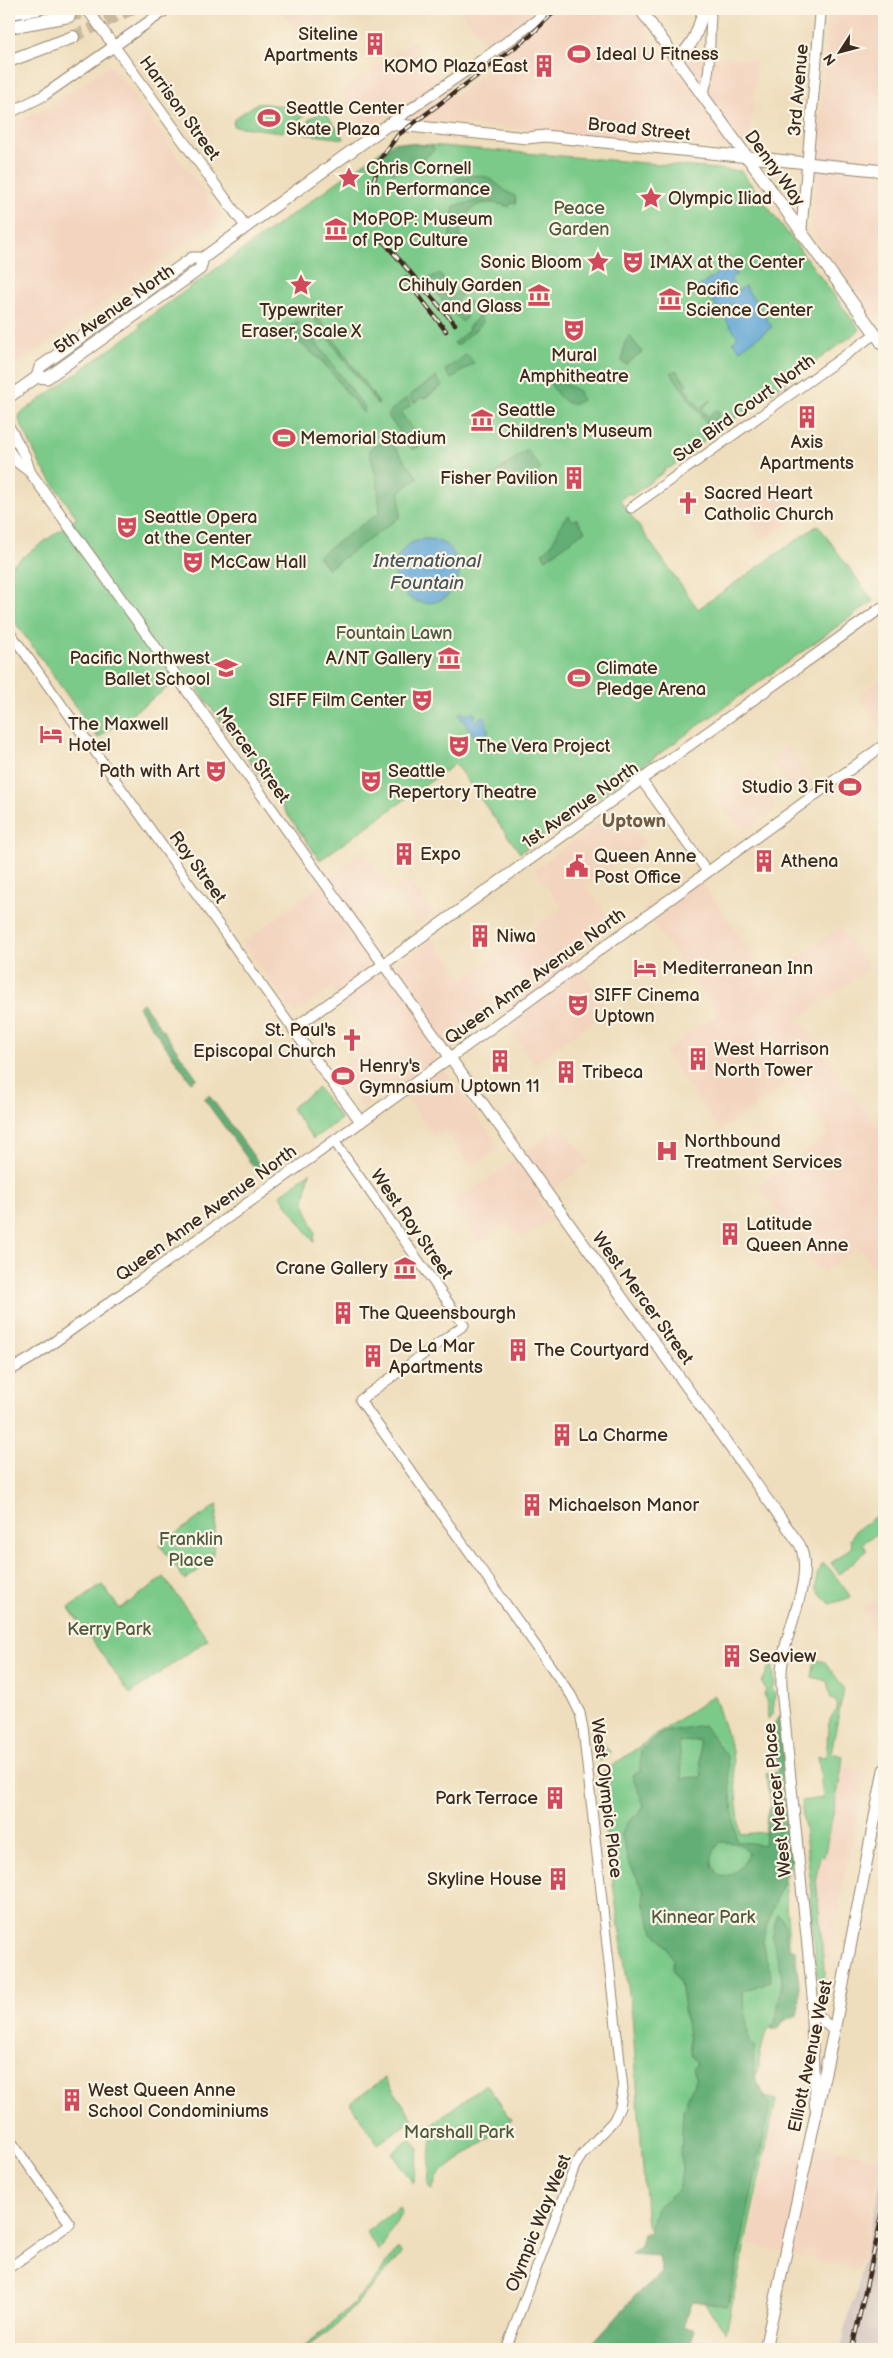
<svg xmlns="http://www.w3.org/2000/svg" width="893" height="2358" font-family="'Balsamiq Sans',sans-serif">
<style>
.built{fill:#f3d4bf}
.industrial{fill:#cfc0bb}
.green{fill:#7bca8a;stroke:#5b7a54}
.forest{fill:#64ae76;stroke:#506c4a;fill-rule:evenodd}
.water{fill:#60a6d6;stroke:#4e687a}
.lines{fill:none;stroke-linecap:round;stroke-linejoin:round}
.motorway-tunnel{stroke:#cbba9d;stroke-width:12;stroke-dasharray:12 6;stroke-linecap:butt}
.tertiary-casing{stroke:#95846e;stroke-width:11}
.secondary-casing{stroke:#95846e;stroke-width:12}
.primary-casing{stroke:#95846e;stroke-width:13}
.motorway-casing{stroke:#95846e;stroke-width:14}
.tertiary{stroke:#fff;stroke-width:9}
.secondary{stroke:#fff;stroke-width:10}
.primary{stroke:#fff;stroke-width:11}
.motorway{stroke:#fff;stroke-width:12}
.rail-casing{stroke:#3b2a1e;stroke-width:4.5}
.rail{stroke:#fcf5e5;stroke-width:2.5;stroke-dasharray:8;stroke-linecap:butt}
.labels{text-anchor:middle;stroke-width:4.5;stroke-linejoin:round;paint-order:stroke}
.poi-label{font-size:18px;fill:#3b2a1e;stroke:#fcf5e5;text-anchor:start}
.street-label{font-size:18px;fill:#3b2a1e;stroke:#fcf5e5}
.park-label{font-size:18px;fill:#4e5a3e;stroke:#fcf5e5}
.water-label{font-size:19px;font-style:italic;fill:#48555e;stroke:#fcf5e5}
.neighbourhood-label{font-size:19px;font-weight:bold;fill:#715b45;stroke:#fcf5e5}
</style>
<rect width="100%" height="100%" fill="#fcf5e5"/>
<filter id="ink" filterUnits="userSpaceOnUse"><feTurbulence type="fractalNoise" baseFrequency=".02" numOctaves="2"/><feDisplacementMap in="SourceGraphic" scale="10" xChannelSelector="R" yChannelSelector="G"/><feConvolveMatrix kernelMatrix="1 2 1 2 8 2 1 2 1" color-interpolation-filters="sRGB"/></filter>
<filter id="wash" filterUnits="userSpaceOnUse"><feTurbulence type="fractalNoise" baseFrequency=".0096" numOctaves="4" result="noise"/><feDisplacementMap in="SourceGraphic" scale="20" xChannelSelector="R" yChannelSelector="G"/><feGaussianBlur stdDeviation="1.12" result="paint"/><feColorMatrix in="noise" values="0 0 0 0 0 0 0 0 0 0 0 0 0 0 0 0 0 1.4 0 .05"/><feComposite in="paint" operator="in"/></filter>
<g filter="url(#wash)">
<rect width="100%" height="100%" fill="#efdebd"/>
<g class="built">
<path d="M281,9H341L301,37Z"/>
<path d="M460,9H646L645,29L662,53L757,60L750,141L725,148L382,117L367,128L341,92L412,41L453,97L499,64Z"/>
<path d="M829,9H884V309L874,317L812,231Z"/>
<path d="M106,67H113L222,218L9,371V126L49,107Z"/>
<path d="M777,476L803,512L763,541L737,505Z"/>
<path d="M884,677V730L883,731L858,696Z"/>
<path d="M787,746L813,782L795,794L770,759Z"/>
<path d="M752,772L777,807L743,832L718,797Z"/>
<path d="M620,807L646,843L586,886L614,925L571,956L610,1010L534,1064L496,1012L434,1056L500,1148L472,1168L445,1130L435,1137L396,1084L362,1108L335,1071L372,1044L331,988L294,1015L243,943L364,852L392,891L410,879L434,913L417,926L392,891L343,928L378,978L434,939L463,979L562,907L534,870Z"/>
<path d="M695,872L770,978L840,927L870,969L800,1019L884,1137V1283L858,1247L822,1273L759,1186L830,1134L792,1080L721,1131L664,1052L718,1013L643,910Z"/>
<path d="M562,1125L589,1163L538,1200L550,1219L526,1236H518L508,1223L480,1243L452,1205Z"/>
<path d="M884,1593V1653L872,1635L867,1616L863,1611L865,1607Z"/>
<path d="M841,1766L866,1771L826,1971L824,1970L816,1877L820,1856H824L840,1780Z"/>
<path d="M772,2118L798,2122L795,2139L883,2159L858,2270L748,2244L769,2140Z"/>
</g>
<path class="industrial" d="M884,2166V2349H841L852,2302H854Z"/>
<g class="green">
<path d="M257,103L304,108V116L282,132L233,126L234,119Z"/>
<path d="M324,111L344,138V139L306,134L309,119Z"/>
<path d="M393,142L741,171L860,330L703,441L702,443L690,453L688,451L678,458L680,461L669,468H664L665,471L631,496L629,493L620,500L698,609L818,525L873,601L520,853L455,764L320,860L187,674L98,738L9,614V567L77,518L41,466L19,420L20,414L141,327L139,324Z"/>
<path d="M318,1088L341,1119L313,1139L291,1108Z"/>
<path d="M310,1172L304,1202L315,1233L314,1242L280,1195Z"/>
<path d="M218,1504L212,1561L185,1580L160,1545Z"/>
<path d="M884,1510V1529L863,1543L867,1551L839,1574L831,1563L852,1547L850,1541L854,1532Z"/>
<path d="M822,1563L830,1569L851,1597L849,1598L830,1604L816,1589L817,1574Z"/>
<path d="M164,1577L208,1639L130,1694L69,1608L102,1585L120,1609Z"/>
<path d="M815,1659L825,1662L844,1688L831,1753L843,1756L840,1780L824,1857L820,1856L816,1877L824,1970L826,1971L821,1988L818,1980L810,1900L812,1893L801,1801L823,1798L818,1756L826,1757C829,1743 824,1720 837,1710V1702L831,1699L827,1681L812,1677Z"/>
<path d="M772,1661L775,1685L772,1689L775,1692L773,1714L768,1719L767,1701L764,1694L766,1691L762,1682Z"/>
<path d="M714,1695L732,1751L740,1834L780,1831L794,2001L798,2015L770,2027L764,2038L752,2093L776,2100L726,2332L647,2226L632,2014L597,1776Z"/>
<path d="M591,1727L610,1752L609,1756L600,1761L595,1759Z"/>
<path d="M385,2078L413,2119L378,2144L350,2103Z"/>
<path d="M486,2084L512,2120L439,2174L432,2190L428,2185L433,2123Z"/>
<path d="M409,2140L413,2141L419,2149L413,2183L392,2153Z"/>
<path d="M399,2207L402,2211L379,2252L366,2232Z"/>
<path d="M398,2248L402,2254L337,2325L304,2349H300C338,2321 372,2287 398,2248Z"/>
</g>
<g class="forest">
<path d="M398,142L432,146L435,149C426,158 406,168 393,173L380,155Z"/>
<path d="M478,175C495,177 500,190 515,196L516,204L511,203L509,207C478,195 460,210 460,241L449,240L454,206L478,201L475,187L451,193L454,181L459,177Z"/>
<path d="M439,273L446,283L441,287L444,295L446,294L449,298L458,291L462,296L456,301L467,317L462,322L425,281Z"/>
<path d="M468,300L471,304L473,302L481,313L482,324L457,346L454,343L469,330L468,328L478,317L466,301Z"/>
<path d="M313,310L379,403L377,404L312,316Z"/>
<path d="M296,322L300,323L296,326C298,332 304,334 309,333L365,408L363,413L323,362L289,334L286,329Z"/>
<path d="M629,335L642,352L626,364L622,362L624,345Z"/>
<path d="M467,354L474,363L451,379L445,370Z"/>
<path d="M676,370L687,384L684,386L700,408L711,400L702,409L708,417L715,410L719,411V415L715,420L718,427L710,428L671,373Z"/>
<path d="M436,377L442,386L423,399L422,397L414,403L409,396Z"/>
<path d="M553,378L579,391L582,400C567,411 559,396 551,385Z"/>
<path d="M407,398L411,405L401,413L421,441V445L413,450L388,416L390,411Z"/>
<path d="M387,437L418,478L400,491V517L328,569L318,556L380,512L377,480L369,449Z"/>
<path d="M527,450L541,469L537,472L542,478L533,484L515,479L498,484L490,477Z"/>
<path d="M568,515L573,521L576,518L585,531L546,559L542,553C559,542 557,524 568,515Z"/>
<path d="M143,1003L197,1078L191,1082L138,1007Z"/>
<path d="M209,1095L263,1169L258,1173L204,1099Z"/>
<path d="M779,1716L794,1857C787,1870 763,1930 763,1943C763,1956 772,1968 771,1981L743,1991L749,2042L755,2047C753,2065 751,2071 760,2087C764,2093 764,2100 770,2105L728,2306L693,2301L683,2326L695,2330L689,2349H587L635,2296L662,2273L659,2256L631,2254L640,2245L643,2234L650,2232L655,2209L678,2190L682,2170L681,2154L683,2110L696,2077L693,2069L697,2063L691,2055L680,1983L673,1970V1959L662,1939L654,1932L644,1905L643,1889L628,1861L622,1836L620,1835L628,1821L640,1813L644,1805L632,1775L640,1772L641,1750L664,1732L703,1725L727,1756L736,1841L764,1845L767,1815L771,1806L766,1773L778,1772L772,1728ZM699,1740L702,1777L682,1778L679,1742ZM721,1842C731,1842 745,1843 749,1854C744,1865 735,1874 723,1877C707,1869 710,1852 721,1842Z"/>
<path d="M777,1914C791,1924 783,1938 788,1948L795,1950L800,1994L799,2013L786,2017L778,2029H771L775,2023L782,1984L781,1970L772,1938Z"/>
</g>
<g class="water">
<path d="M730,264L737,274L730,279L738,291L745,286L772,327L740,350L733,341L738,337L706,292L700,295L696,289Z"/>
<circle cx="427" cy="571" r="32"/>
<path d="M462,712L466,715L473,712L475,714V718L478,721L481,716L485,717L488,730L487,738L483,736L480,738L478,736L475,737L458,714Z"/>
</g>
</g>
<g filter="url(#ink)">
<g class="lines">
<g class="motorway-tunnel">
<path d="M69,16L102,9"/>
<path d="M73,37L132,9"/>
</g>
<defs>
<g id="tertiary">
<path d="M702,96C712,77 709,38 711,16L708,9"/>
<path d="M631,508L875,334"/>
<path d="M9,631L293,1029"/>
<path d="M642,781L707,871"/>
<path d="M334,1141L464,1325L360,1400L571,1695L580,1713L583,1729L623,2089L620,2107L614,2120L582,2155L575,2166L506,2349"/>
<path d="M9,2138L70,2224L9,2268"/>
</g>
<g id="secondary">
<path d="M87,9L246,227"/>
<path d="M9,113L43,96L167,9"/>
<path d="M389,124L489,55L552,9"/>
<path d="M801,234L821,9"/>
<path d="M9,427L25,456L30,472L800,1545C814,1578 788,1624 783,1658C781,1670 781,1682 782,1694L813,2001L818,2016L834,2031"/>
<path d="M9,451L17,462L30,472"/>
<path d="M361,1122L293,1029L884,606"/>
<path d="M9,1371L33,1357L123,1293L884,745"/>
<path d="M811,2006L815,2107"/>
</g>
<g id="primary">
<path d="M640,9L884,346"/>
<path d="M676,59C694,46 698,30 704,9"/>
<path d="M37,377L47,378L200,269L203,258"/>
<path d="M9,397L37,377L40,367L192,258H203L389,124L527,138L545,136L884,171"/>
<path d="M765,2349L834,2031L884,1770"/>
</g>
<g id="motorway">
<path d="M9,13L37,9"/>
<path d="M9,27L69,16"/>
<path d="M9,61L73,37"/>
</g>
</defs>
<use href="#tertiary" class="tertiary-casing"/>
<use href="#secondary" class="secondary-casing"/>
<use href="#primary" class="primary-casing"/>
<use href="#motorway" class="motorway-casing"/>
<use href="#tertiary" class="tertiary"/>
<use href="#secondary" class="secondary"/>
<use href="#primary" class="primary"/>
<use href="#motorway" class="motorway"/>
<defs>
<g id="rail">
<path d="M373,183L381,158L398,135L530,36L557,9"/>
<path d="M383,241L455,324"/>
<path d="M405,278L446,331"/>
<path d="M852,2349L884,2207"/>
</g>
</defs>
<use href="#rail" class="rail-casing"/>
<use href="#rail" class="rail"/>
</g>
</g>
<defs>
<symbol id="building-bare" viewBox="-9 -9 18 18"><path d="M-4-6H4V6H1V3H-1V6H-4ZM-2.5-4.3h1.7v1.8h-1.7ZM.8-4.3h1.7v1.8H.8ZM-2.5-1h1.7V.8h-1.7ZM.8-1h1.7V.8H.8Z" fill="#d1495b" stroke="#fcf5e5" stroke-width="2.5" paint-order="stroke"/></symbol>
<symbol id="stadium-bare" viewBox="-9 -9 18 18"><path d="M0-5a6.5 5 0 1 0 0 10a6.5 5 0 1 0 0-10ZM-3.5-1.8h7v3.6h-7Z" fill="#d1495b" stroke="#fcf5e5" stroke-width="2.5" paint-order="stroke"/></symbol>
<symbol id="sight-bare" viewBox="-9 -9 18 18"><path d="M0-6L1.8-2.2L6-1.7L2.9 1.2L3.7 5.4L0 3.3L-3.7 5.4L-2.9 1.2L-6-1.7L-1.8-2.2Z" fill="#d1495b" stroke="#fcf5e5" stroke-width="2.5" paint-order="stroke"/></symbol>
<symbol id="museum-bare" viewBox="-9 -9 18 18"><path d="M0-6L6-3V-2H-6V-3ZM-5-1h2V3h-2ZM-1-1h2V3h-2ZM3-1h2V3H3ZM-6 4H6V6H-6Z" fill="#d1495b" stroke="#fcf5e5" stroke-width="2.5" paint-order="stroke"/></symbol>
<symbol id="theatre-bare" viewBox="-9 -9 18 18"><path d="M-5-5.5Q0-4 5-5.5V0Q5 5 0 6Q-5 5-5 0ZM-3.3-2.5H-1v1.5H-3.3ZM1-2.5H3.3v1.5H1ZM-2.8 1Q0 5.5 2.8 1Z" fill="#d1495b" stroke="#fcf5e5" stroke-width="2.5" paint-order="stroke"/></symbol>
<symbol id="church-bare" viewBox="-9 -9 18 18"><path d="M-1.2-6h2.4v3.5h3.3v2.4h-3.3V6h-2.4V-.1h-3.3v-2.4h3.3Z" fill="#d1495b" stroke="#fcf5e5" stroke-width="2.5" paint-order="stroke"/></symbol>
<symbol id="school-bare" viewBox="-9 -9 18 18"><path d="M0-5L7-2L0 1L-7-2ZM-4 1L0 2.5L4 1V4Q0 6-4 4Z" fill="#d1495b" stroke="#fcf5e5" stroke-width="2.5" paint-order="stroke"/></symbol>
<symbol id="hotel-bare" viewBox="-9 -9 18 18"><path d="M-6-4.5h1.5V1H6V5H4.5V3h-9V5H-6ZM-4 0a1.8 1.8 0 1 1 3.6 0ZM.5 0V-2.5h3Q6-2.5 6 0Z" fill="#d1495b" stroke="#fcf5e5" stroke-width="2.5" paint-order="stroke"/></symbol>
<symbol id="civic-bare" viewBox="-9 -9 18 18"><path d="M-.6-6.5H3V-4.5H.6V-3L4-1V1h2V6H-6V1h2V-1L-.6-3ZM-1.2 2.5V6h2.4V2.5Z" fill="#d1495b" stroke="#fcf5e5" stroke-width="2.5" paint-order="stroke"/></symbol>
<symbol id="hospital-bare" viewBox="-9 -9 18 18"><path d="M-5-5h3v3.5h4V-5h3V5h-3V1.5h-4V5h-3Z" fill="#d1495b" stroke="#fcf5e5" stroke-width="2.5" paint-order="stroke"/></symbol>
</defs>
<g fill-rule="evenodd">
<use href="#building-bare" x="359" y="28" width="32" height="32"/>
<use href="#stadium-bare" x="563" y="38" width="32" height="32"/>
<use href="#building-bare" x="528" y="50" width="32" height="32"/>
<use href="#stadium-bare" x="253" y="102" width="32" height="32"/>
<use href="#sight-bare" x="333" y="162" width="32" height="32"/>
<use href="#sight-bare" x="635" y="182" width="32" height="32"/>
<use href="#museum-bare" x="320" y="213" width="32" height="32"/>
<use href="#sight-bare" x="582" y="246" width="32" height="32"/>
<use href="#theatre-bare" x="617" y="246" width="32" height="32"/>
<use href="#sight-bare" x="285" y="269" width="32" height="32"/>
<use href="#museum-bare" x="523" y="279" width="32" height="32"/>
<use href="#museum-bare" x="654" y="283" width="32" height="32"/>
<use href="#theatre-bare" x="558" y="314" width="32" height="32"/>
<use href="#building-bare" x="791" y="401" width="32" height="32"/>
<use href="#museum-bare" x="466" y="404" width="32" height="32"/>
<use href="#stadium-bare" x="268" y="422" width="32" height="32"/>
<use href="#building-bare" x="558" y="462" width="32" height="32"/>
<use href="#church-bare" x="672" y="487" width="32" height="32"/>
<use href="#theatre-bare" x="111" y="511" width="32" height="32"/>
<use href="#theatre-bare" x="177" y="546" width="32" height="32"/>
<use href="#museum-bare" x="433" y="642" width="32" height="32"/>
<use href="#school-bare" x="210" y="652" width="32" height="32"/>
<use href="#stadium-bare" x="563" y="662" width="32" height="32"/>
<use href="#theatre-bare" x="406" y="684" width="32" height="32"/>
<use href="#hotel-bare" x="35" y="718" width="32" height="32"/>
<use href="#theatre-bare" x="443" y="730" width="32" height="32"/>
<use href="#theatre-bare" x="200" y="755" width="32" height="32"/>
<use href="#theatre-bare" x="355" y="765" width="32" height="32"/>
<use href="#stadium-bare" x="834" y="771" width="32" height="32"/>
<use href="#building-bare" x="388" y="838" width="32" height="32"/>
<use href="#building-bare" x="748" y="845" width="32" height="32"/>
<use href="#civic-bare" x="561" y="850" width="32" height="32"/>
<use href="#building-bare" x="464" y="920" width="32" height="32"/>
<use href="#hotel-bare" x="629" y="952" width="32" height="32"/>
<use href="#theatre-bare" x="562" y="989" width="32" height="32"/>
<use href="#church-bare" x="336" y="1024" width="32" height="32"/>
<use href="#building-bare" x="682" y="1043" width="32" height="32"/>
<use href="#building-bare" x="484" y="1045" width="32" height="32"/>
<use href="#building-bare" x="550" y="1056" width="32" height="32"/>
<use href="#stadium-bare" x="327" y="1060" width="32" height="32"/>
<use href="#hospital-bare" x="651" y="1135" width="32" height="32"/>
<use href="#building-bare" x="714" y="1218" width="32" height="32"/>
<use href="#museum-bare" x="389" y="1252" width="32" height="32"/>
<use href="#building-bare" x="327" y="1297" width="32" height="32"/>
<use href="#building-bare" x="502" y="1334" width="32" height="32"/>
<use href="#building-bare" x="357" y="1340" width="32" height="32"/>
<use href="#building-bare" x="546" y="1419" width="32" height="32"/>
<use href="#building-bare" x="516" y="1489" width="32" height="32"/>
<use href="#building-bare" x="716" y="1640" width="32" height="32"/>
<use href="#building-bare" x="539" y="1782" width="32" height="32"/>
<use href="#building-bare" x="542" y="1863" width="32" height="32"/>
<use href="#building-bare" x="56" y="2084" width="32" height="32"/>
</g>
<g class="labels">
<g class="poi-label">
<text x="358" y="40" text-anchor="end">Siteline<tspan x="358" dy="21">Apartments</tspan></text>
<text x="596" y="60">Ideal U Fitness</text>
<text x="528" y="72" text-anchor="end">KOMO Plaza East</text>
<text x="286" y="114">Seattle Center<tspan x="286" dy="21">Skate Plaza</tspan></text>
<text x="366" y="174">Chris Cornell<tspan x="366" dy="21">in Performance</tspan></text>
<text x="668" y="204">Olympic Iliad</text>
<text x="352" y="225">MoPOP: Museum<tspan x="352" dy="21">of Pop Culture</tspan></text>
<text x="582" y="268" text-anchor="end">Sonic Bloom</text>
<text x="650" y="268">IMAX at the Center</text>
<text x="522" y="291" text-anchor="end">Chihuly Garden<tspan x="522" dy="21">and Glass</tspan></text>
<text x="686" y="295">Pacific<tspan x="686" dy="21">Science Center</tspan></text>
<text x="301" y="316" text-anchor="middle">Typewriter<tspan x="301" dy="21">Eraser, Scale X</tspan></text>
<text x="574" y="361" text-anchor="middle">Mural<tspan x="574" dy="21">Amphitheatre</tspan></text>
<text x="498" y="416">Seattle<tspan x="498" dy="21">Children's Museum</tspan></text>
<text x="300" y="444">Memorial Stadium</text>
<text x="807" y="448" text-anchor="middle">Axis<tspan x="807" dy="21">Apartments</tspan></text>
<text x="558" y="484" text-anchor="end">Fisher Pavilion</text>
<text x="704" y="499">Sacred Heart<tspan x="704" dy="21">Catholic Church</tspan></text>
<text x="144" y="523">Seattle Opera<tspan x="144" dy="21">at the Center</tspan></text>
<text x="210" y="568">McCaw Hall</text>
<text x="210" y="664" text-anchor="end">Pacific Northwest<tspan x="210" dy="21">Ballet School</tspan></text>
<text x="432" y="664" text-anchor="end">A/NT Gallery</text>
<text x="596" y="674">Climate<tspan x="596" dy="21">Pledge Arena</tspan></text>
<text x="406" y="706" text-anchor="end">SIFF Film Center</text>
<text x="68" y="730">The Maxwell<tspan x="68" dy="21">Hotel</tspan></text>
<text x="476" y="752">The Vera Project</text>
<text x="200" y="777" text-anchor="end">Path with Art</text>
<text x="388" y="777">Seattle<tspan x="388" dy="21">Repertory Theatre</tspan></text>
<text x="834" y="793" text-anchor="end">Studio 3 Fit</text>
<text x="420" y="860">Expo</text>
<text x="594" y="862">Queen Anne<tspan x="594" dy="21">Post Office</tspan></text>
<text x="781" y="867">Athena</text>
<text x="496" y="942">Niwa</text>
<text x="662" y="974">Mediterranean Inn</text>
<text x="594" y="1001">SIFF Cinema<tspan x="594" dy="21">Uptown</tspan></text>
<text x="336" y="1036" text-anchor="end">St. Paul's<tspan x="336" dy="21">Episcopal Church</tspan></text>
<text x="714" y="1055">West Harrison<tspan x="714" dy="21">North Tower</tspan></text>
<text x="359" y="1072">Henry's<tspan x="359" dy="21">Gymnasium</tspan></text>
<text x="582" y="1078">Tribeca</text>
<text x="500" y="1092" text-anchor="middle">Uptown 11</text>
<text x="684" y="1147">Northbound<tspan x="684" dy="21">Treatment Services</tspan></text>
<text x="746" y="1230">Latitude<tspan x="746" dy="21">Queen Anne</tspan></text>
<text x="388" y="1274" text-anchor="end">Crane Gallery</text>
<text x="359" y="1319">The Queensbourgh</text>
<text x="389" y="1352">De La Mar<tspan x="389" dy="21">Apartments</tspan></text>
<text x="534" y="1356">The Courtyard</text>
<text x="578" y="1441">La Charme</text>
<text x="548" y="1511">Michaelson Manor</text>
<text x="749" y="1662">Seaview</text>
<text x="538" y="1804" text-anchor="end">Park Terrace</text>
<text x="542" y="1885" text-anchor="end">Skyline House</text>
<text x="88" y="2096">West Queen Anne<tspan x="88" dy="21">School Condominiums</tspan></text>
</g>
<g class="street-label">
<text transform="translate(798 90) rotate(-85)" y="6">3rd Avenue</text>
<text transform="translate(180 108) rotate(54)" y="6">Harrison Street</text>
<text transform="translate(639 129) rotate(6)" y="6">Broad Street</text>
<text transform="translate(775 168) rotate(54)" y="6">Denny Way</text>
<text transform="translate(114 309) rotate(-35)" y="6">5th Avenue North</text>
<text transform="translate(744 408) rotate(-36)" y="6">Sue Bird Court North</text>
<text transform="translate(253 755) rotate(54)" y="6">Mercer Street</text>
<text transform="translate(580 805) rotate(-35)" y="6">1st Avenue North</text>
<text transform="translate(198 867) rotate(54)" y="6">Roy Street</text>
<text transform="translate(535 976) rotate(-36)" y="6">Queen Anne Avenue North</text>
<text transform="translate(206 1213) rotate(-36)" y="6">Queen Anne Avenue North</text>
<text transform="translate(412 1224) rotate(55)" y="6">West Roy Street</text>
<text transform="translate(643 1298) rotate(54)" y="6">West Mercer Street</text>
<text transform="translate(607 1798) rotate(83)" y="6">West Olympic Place</text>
<text transform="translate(777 1800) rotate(-96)" y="6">West Mercer Place</text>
<text transform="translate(810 2056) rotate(-78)" y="6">Elliott Avenue West</text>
<text transform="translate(538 2223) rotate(-68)" y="6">Olympic Way West</text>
</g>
<g class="park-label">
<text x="579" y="214">Peace<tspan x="579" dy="21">Garden</tspan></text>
<text x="394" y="639">Fountain Lawn</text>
<text x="191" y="1545">Franklin<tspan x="191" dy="21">Place</tspan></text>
<text x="109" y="1635">Kerry Park</text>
<text x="703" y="1923">Kinnear Park</text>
<text x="459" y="2138">Marshall Park</text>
</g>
<g class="water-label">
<text x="427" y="567">International<tspan x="427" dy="22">Fountain</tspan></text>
</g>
<g class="neighbourhood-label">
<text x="634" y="827">Uptown</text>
</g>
</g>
<rect width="893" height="2358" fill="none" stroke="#fcf5e5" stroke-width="30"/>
<g transform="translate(840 52) rotate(234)" stroke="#fcf5e5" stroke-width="4" paint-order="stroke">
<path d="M0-4L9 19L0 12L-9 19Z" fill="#3b2a1e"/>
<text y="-8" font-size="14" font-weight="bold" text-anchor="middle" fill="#3b2a1e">N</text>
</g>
</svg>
